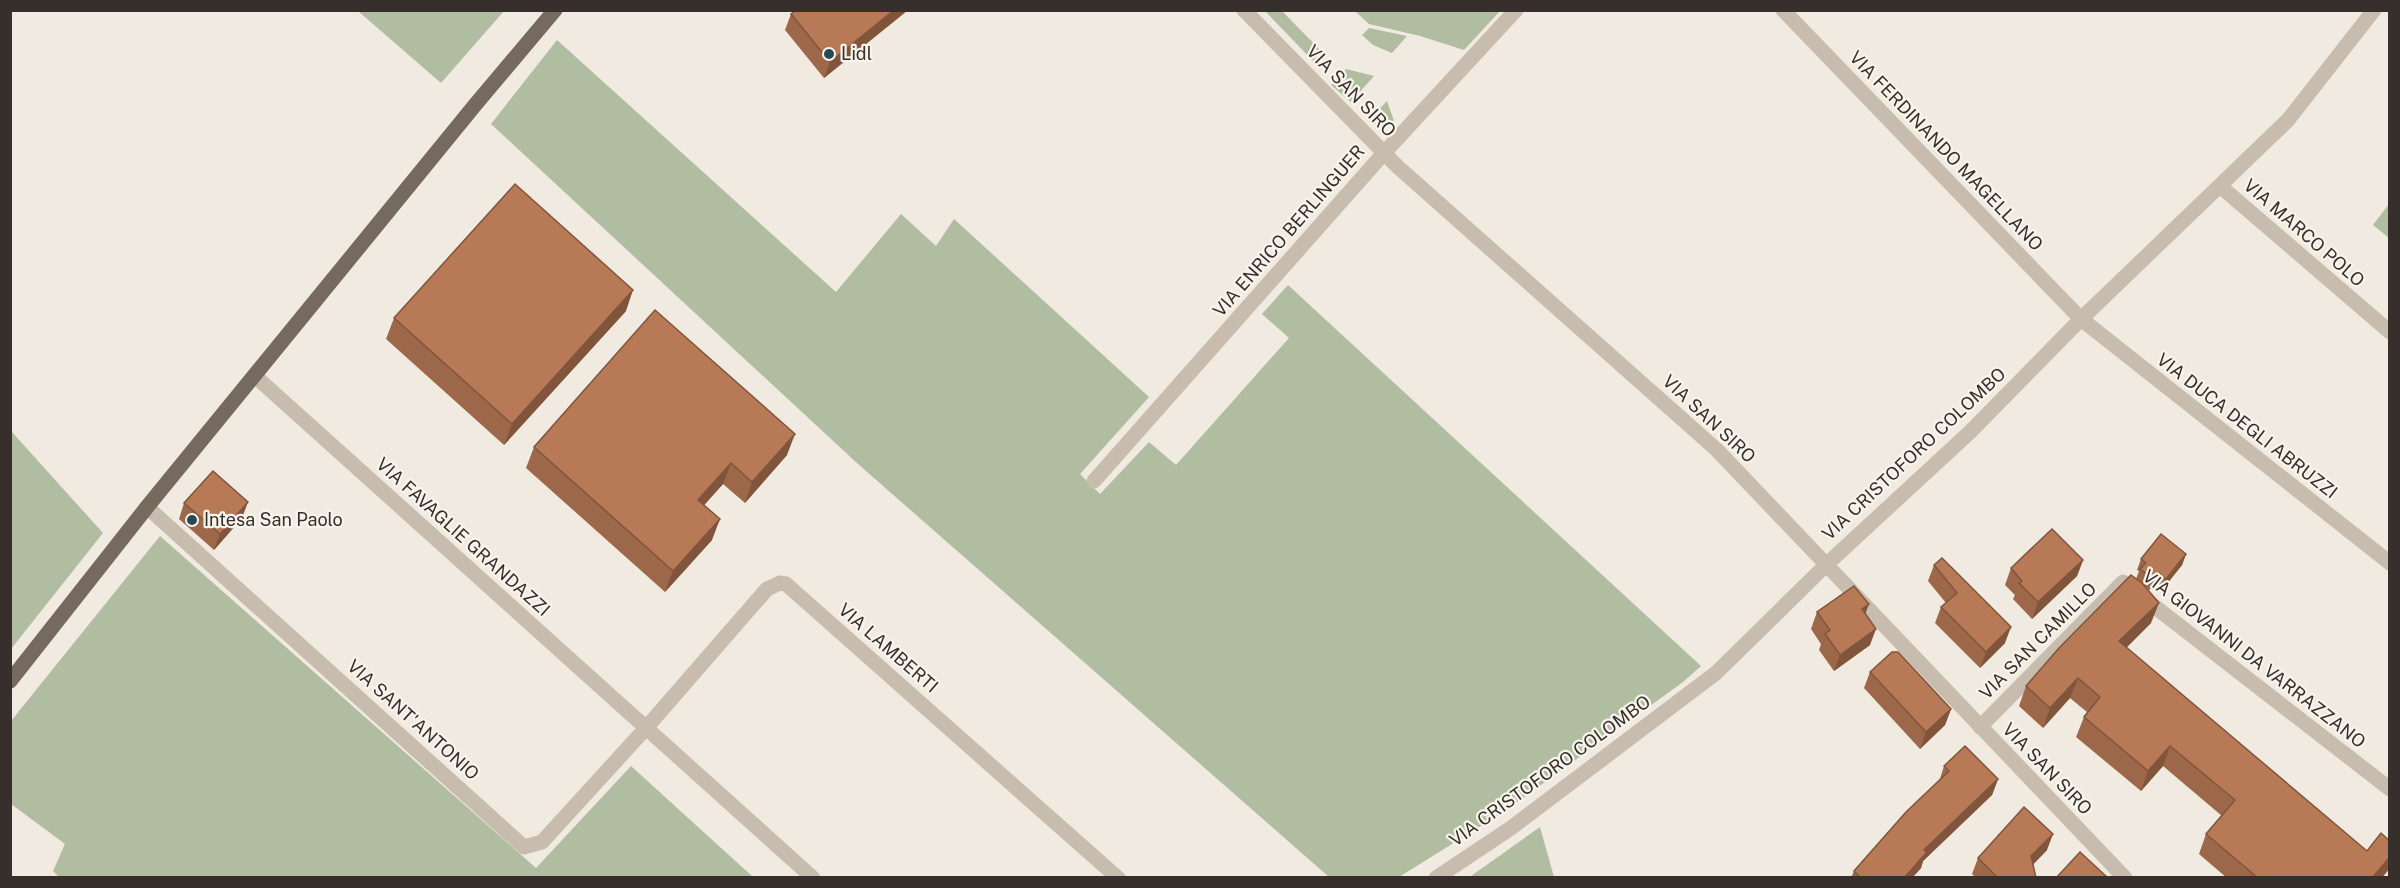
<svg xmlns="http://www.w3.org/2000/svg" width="2400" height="888" font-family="'Public Sans',sans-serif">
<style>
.green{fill:#b1bda1}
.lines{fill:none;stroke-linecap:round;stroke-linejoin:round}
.street{stroke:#c7bcad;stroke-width:15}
.primary{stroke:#76695e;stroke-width:15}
.wall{fill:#9d684a}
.shaded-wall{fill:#80553c}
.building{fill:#b77956;stroke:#80553c;stroke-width:1.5}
.poi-dot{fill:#254a53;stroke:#f8f4ec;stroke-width:2}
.labels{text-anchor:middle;stroke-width:4.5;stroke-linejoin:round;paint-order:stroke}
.poi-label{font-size:18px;fill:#362f2b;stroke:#f8f4ec;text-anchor:start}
.street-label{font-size:18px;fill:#362f2b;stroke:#f8f4ec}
</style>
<rect width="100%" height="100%" fill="#f0eae0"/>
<g class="green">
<path d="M358,11H504L441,83Z"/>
<path d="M1265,11H1282L1326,56L1317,65Z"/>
<path d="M1355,11H1500L1464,50L1420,36L1369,24Z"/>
<path d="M1369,28L1407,36L1392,53L1373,45L1362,35Z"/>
<path d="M557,40L836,292L901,214L936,246L954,219L1149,397L1080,474L1100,494L1149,442L1176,465L1289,338L1262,314L1288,285L1701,666L1683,682L1505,811L1399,877H1329L858,464L491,124Z"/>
<path d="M1346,69L1374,76L1351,102L1331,85Z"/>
<path d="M1387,101L1394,121L1381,127L1368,121Z"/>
<path d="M2389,204V238L2373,225Z"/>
<path d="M11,431L103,533L11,649Z"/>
<path d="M160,536L536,868L631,766L753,877H59L53,871L65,844L11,804V721Z"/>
<path d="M1540,827L1554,877H1468L1471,876Z"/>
</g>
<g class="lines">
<g class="street">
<path d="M1244,10L1398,167L1717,450L2125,878"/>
<path d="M1783,10L2081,319L2390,563"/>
<path d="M2220,186L2390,332"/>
<path d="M255,376L813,878"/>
<path d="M1094,481L1384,153L1516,10"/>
<path d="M147,507L524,847L542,842L646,728L767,589L780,583L786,584L1118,878"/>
<path d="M1980,727L2123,582L2390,789"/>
<path d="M1436,878L1511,828L1716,673L1827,564L1970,432L2081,319L2288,120L2374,10"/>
</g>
<path class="primary" d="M10,681L147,507L475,105L555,10"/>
</g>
<g class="wall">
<path d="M908,10L824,78L785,30L791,14Z"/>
<path d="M626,311L504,445L386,339L394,318Z"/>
<path d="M534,447L787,455L745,503L723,484L704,505L712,540L665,592L526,468Z"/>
<path d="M184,503L242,518L214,550L179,519Z"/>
<path d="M2186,554L2182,565L2162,590L2155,584L2149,590L2144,586L2151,623L2126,648L2382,878H2227L2199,854L2206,834L2222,816L2163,766L2141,791L2076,737L2084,717L2087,712L2070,698L2043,728L2019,706L2026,686L2136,579L2139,571L2137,570L2141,559Z"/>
<path d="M2083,560L2077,576L2032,619L2013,599L2015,595L2005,585L2011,568Z"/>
<path d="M1934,565L2005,643L1980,668L1935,623L1941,607L1946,603L1928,581Z"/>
<path d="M1817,612L1865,614L1870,645L1834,671L1819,650L1821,644L1811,629Z"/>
<path d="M1870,672L1951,709L1945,725L1920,749L1864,688Z"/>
<path d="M1944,766L1998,779L1992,795L1923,861L1921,868L1912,878H1851L1854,871L1940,779Z"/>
<path d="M2047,850L2033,864L2036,878H1976L1972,874L1978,858Z"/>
</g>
<g class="shaded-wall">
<path d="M894,10H908L824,78L830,62Z"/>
<path d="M633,290L626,311L504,445L512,424Z"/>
<path d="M795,434L787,455L745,503L752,482Z"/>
<path d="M731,463L723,484L690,521L698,500Z"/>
<path d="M248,502L242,518L214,550L220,534Z"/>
<path d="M720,519L712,540L665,592L673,571Z"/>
<path d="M2186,554L2182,565L2162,590L2166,579Z"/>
<path d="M2083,560L2077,576L2032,619L2038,602Z"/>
<path d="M2159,573L2155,584L2149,590L2153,579Z"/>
<path d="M2159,603L2151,623L2112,662L2119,641Z"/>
<path d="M1869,604L1863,620L1862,609Z"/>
<path d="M2011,627L2005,643L1980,668L1986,652Z"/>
<path d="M1876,629L1870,645L1834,671L1840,655Z"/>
<path d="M2078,678L2070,698L2043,728L2050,708Z"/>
<path d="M1951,709L1945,725L1920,749L1926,732Z"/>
<path d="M2170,746L2163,766L2141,791L2148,771Z"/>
<path d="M1998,779L1992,795L1923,861L1921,868L1912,878H1904L1924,850Z"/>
<path d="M2053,834L2047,850L2026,872L2031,856Z"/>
<path d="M2390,857V868L2382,878H2372Z"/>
</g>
<g class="building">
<path d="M796,10H894L830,62L791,14Z"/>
<path d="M515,184L633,290L512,424L394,318Z"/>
<path d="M655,310L795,434L752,482L731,463L698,500L720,519L673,571L534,447Z"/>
<path d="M213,471L248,502L220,534L184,503Z"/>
<path d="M2052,529L2083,560L2038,602L2019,583L2022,581L2011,568Z"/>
<path d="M2161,534L2186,554L2166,579L2159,573L2153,579L2140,569L2146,563L2141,559Z"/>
<path d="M1942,558L2011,627L1986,652L1941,607L1957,593L1934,565Z"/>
<path d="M2131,575L2142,583L2159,603L2119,641L2367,851L2381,833L2390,841V857L2372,878H2258L2206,834L2235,800L2170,746L2148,771L2084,717L2100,697L2078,678L2050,708L2026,686L2059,648Z"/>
<path d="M1854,586L1869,604L1862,609L1876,629L1840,655L1825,634L1830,630L1817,612Z"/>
<path d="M1892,652H1898L1951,709L1926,732L1870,672Z"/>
<path d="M1965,746L1998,779L1924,850L1927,852L1904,878H1861L1854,871L1906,812L1949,771L1944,766Z"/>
<path d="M2024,807L2053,834L2031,856L2036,878H1998L1978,858Z"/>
<path d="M2080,852L2108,878H2056Z"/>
</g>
<g class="poi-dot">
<circle cx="829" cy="54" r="6"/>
<circle cx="192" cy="520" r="6"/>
</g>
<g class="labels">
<g class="poi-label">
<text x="841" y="60">Lidl</text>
<text x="204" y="526">Intesa San Paolo</text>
</g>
<g class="street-label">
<text transform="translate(1351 91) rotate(46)" y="6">VIA SAN SIRO</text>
<text transform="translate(1946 151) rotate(46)" y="6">VIA FERDINANDO MAGELLANO</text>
<text transform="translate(1289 231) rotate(-49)" y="6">VIA ENRICO BERLINGUER</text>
<text transform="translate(2304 233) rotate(41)" y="6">VIA MARCO POLO</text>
<text transform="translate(1709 419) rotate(43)" y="6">VIA SAN SIRO</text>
<text transform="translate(2247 426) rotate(38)" y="6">VIA DUCA DEGLI ABRUZZI</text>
<text transform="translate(1914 454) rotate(-43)" y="6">VIA CRISTOFORO COLOMBO</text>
<text transform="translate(463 537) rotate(42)" y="6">VIA FAVAGLIE GRANDAZZI</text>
<text transform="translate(2038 641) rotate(-45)" y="6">VIA SAN CAMILLO</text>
<text transform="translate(888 648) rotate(41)" y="6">VIA LAMBERTI</text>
<text transform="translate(2254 659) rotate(38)" y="6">VIA GIOVANNI DA VARRAZZANO</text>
<text transform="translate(413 720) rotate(42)" y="6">VIA SANT'ANTONIO</text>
<text transform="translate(2047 769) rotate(46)" y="6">VIA SAN SIRO</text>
<text transform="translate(1550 771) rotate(-36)" y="6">VIA CRISTOFORO COLOMBO</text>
</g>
</g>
<rect width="2400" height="888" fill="none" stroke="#362f2b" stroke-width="24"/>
</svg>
